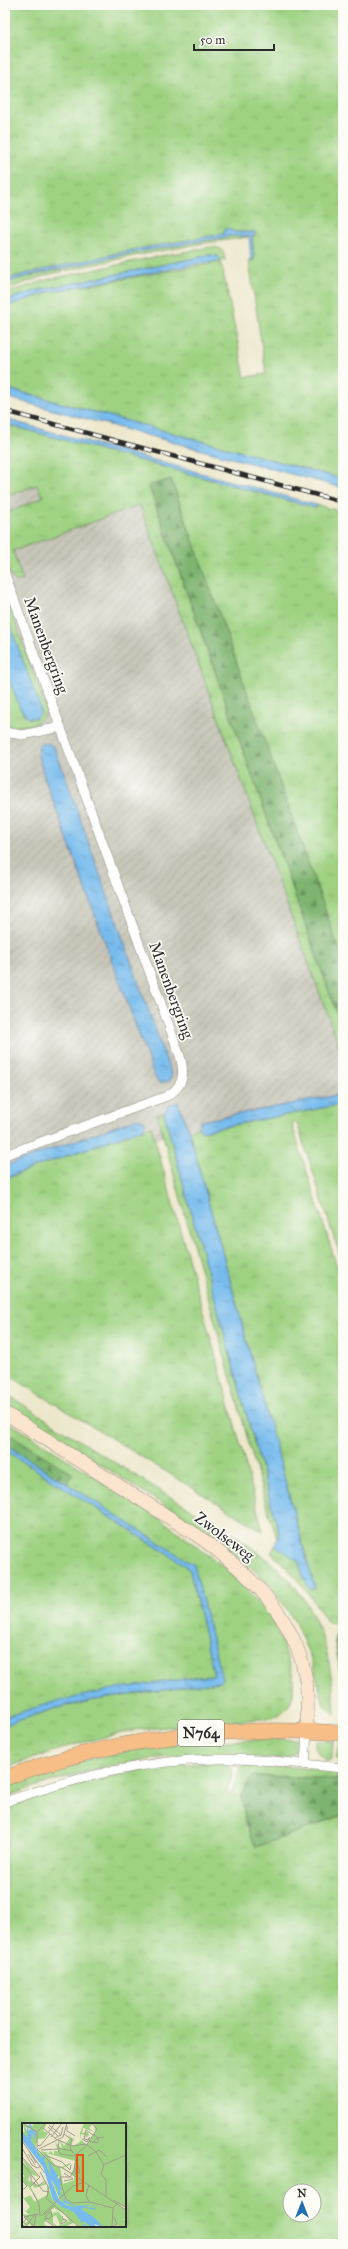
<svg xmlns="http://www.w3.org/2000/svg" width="348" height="2249" font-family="'IM FELL Great Primer',serif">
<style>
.industrial{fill:url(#industrial-furrows)}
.grass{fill:url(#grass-tufts);stroke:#647e56;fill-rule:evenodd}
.forest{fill:url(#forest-firs);stroke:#54704e}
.water{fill:url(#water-ripples);stroke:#51738c}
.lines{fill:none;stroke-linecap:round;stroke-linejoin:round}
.street-casing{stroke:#8c897b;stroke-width:10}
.secondary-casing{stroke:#8c897b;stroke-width:14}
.primary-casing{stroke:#8c897b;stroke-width:16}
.street{stroke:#fff;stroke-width:9}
.secondary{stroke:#fce5cf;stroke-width:13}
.primary{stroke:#f7be87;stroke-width:15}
.rail-casing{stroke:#2b2b2b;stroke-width:4.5}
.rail{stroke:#fdfcf7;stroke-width:3;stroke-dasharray:9;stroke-linecap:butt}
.labels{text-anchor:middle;stroke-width:3.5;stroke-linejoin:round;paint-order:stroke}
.shield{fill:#fdfcf7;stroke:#6a6a68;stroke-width:1}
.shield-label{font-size:15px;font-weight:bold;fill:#2b2b2b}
.street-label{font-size:16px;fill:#2b2b2b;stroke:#fdfcf7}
.inset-road{fill:none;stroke:#9f9c8b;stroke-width:1}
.view{fill:#df570e;fill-opacity:0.15;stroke:#df570e;stroke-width:2}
.inset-edge{fill:none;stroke:#2b2b2b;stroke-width:2}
</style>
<defs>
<pattern id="industrial-furrows" width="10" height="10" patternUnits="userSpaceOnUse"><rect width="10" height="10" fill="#c6c5b8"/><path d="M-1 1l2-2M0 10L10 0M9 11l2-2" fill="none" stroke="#aaa99e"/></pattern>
<pattern id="grass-tufts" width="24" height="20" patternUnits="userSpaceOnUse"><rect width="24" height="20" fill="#9ed282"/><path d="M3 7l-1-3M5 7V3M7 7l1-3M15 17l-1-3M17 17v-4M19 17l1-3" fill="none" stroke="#88b470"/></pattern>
<pattern id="forest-firs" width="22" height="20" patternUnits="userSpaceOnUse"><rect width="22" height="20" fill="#7eb470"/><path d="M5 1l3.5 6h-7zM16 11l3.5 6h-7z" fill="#67935c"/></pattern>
<pattern id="water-ripples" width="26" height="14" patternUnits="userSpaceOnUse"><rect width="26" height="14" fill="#77bbed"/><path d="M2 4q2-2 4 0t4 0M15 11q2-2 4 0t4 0" fill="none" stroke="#6298c0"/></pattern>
</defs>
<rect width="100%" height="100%" fill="#fdfcf7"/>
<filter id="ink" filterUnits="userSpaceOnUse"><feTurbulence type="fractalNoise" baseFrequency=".025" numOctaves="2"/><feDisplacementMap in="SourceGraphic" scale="8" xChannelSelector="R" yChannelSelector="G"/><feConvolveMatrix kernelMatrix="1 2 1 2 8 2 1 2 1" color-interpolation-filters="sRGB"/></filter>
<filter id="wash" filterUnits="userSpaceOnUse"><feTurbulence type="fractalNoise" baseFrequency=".012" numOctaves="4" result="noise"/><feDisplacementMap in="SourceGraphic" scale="16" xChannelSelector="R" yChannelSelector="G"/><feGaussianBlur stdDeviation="0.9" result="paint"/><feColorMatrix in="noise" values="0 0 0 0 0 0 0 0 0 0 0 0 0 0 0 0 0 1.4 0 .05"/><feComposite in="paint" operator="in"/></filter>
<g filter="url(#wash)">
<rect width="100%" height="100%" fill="#ece7cb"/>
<path class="industrial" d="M5,429L131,463L343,1051V1097L208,1124L144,1142L5,1172Z"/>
<g class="grass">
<path d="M5,5H343V479L5,388V307L49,292L220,262L218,256L210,255L35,291L5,301V294L46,280L149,258L211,247C222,247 223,250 225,260L221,262L245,377L266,374L249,261L254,260L252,237L255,232H235L229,229L223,234L132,250L25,274L5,280Z"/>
<path d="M248,235L249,237L205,243L128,257L47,275L5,290V283L13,280L132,253L231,236Z"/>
<path d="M5,424L316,508L317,505L343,512V960L171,479L149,487L340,1022L343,1021V1057L140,505L13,551L23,581H15C0,565 5,535 5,514L43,497L37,485L5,497Z"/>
<path d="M5,594L46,709C44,727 19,728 5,725V669L23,714L30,719L36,718L41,711L5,613Z"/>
<path d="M343,1104V1265L297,1123L294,1122L292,1125L343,1286V1626L328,1623C311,1596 295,1573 271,1553L275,1546L298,1560L304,1579L315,1589L189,1131L198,1127L202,1131Z"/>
<path d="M164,1113L279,1533V1538H277L265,1501L157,1114Z"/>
<path d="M151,1126L238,1436L263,1531L5,1373V1178Z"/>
<path d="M5,1393C61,1429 116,1464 172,1498C214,1524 264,1548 295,1587C325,1626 332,1666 335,1714L324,1705L311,1658L294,1620L272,1587L252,1568L186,1519L5,1403Z"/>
<path d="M5,1420L154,1514L236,1576L270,1617L279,1634L293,1676V1694L290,1704L280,1714L272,1718L133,1730L69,1746L5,1768V1725L53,1709L95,1700L219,1682L194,1565L67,1484L72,1474L5,1432Z"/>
<path d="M5,1450L185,1565L190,1571L214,1675C140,1684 76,1695 5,1717Z"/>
<path d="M300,1739L296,1751L286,1759C254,1758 221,1755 189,1756C127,1758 63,1776 5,1797V1784C36,1775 67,1764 98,1757C165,1741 233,1740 300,1739Z"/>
<path d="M315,1740L333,1741L332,1759L328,1761C319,1757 314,1750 315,1740Z"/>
<path d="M339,1742H343V1764L336,1758Z"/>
<path d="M227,1763L233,1770L227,1792L231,1794L240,1768L246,1764L343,1771V1779L256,1776L241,1795L246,1823L256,1847L343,1815V2244H5V1806C76,1784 152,1761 227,1763ZM23,2124H125V2226H23ZM290,2191H314V2215H290Z"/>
</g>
<g class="forest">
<path d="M171,479L343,960V1021L340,1022L149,486Z"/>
<path d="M5,1432L73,1474L67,1484L5,1444Z"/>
<path d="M338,1632H343V1689L334,1638Z"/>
<path d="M256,1776L343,1779V1815L256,1847L246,1823L241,1795L251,1778Z"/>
</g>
<g class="water">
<path d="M226,228L235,232H255L256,234L252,237L254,260H251L249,236H231L132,253L32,275L5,283V280L25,274L132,250L223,234Z"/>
<path d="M210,255L218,256L221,261L197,264L49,292L5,307V301L35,291Z"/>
<path d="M5,388L343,479V488L5,397Z"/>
<path d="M5,419L317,505L316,508L5,424Z"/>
<path d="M5,613L40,706V714L36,718H28L20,708L5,669Z"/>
<path d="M43,743L50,744L54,747L60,762L171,1074L170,1081L159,1083L154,1075L45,779L38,756L39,745Z"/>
<path d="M343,1094V1104L201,1131L198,1127L201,1121Z"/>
<path d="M178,1102L189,1131L315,1589H310L304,1579L298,1560L275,1546L279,1533L164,1113L170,1104Z"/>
<path d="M138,1118L145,1121L144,1128L5,1178V1166Z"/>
<path d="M5,1444L194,1565L222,1679L219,1682L95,1700L53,1709L5,1725V1717L50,1703L113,1689L214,1675L190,1571L185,1565L5,1450Z"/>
</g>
</g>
<g filter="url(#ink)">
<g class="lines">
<defs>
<g id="street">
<path d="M5,574L180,1056C185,1074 184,1086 167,1096L5,1155"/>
<path d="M5,732L22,735L61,727"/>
<path d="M305,1765L307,1730"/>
<path d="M5,1802C73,1778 143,1760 216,1759C258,1758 301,1764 343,1768"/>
</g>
<path id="secondary" d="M5,1413L198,1536C247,1571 293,1614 305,1675C309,1693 307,1712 307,1730"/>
<path id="primary" d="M5,1778C116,1737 225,1725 343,1733"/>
</defs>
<use href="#street" class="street-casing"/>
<use href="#secondary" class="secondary-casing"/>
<use href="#primary" class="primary-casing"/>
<use href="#street" class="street"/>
<use href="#secondary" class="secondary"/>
<use href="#primary" class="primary"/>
<defs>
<path id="rail" d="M5,411L343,502"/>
</defs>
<use href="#rail" class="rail-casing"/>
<use href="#rail" class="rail"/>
</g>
</g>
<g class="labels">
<rect class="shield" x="178" y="1720" width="46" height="26" rx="3"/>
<g class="shield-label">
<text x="201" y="1738">N764</text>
</g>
<g class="street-label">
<text transform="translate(47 645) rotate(70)" y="6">Manenbergring</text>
<text transform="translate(172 990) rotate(70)" y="6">Manenbergring</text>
<text transform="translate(225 1536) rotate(37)" y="6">Zwolseweg</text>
</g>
</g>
<g transform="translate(22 2123)">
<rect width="104" height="104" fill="#ece7cb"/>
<path d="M12,0H25L21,8L26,10L23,15L16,16L13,23L9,6L3,4L7,11L6,16L0,9L3,10L1,1L10,4ZM62,0L71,1L67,5L72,9L61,5L60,10L66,9L67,12L64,15L63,12L59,11V17L65,22L75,6L73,8L72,1L104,0V31L102,33L104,32V85L96,81L104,87V96L100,97H104V104L92,102L88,104V101L82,104L62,85L78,86L83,98L79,86H82L78,85L82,86L87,88L88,96L87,88L80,82L67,81L57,85L40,79L29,56L33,65H37L38,61L35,57L38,54L33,52L26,37L30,52L29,54L22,34L21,35L16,29L24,34L18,28L27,30L29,28L32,32V28H36L33,19L40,26L38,17L42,23L48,15L45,12L52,16L49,22H53L59,18L58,10ZM24,30L53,38L51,48L49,50L41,45L49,41L47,40L40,44L34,43ZM38,44L52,53V57L41,61ZM0,35L17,54L9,51L6,57L16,63L24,59L31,77L39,84L52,89L63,104H55L53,99L43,104H35L38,102L34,92L31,94V100L34,102L35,104L24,97L22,101L26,104H16V100L15,104H10L7,100L4,104H0V101L3,103L1,98L4,100L6,98L0,91L7,92L0,84L4,88L8,84L0,73L3,75L8,72L13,79L15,77L6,63L0,68V64L3,66L5,62L0,57V52L1,54L3,53L0,51V38L5,44ZM25,61V72L16,77L8,63L10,62L13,65L19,63L20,66L19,63ZM32,85L44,92L47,98L39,102L41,98L46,97L41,96V93H39L38,90L33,88L36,91L32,89L31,92L29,87Z" fill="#9ed282" fill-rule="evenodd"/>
<path d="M4,7L7,11L11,7L14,26L32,44L44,77L52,83L67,80L90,85L92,93L88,98L89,104H80L38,78L29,54L0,10V8L4,10ZM34,80L67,96L75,104H58Z" fill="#9ed282"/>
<path d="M8,0L11,5L7,3L6,8L8,6L13,8L14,10L13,17L11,8L12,20L10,8L9,18L20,35L22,32L24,34L22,36L29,54L26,37L36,53L35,57L38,55L39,61V63V61L37,64H39L40,69L38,65V72L41,71L43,77L53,83L71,82L74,85L69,82L63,84L72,85L76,87L63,85V84L59,86L74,96L81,104L72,101L74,104H70L61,98L60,100L67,104H63L52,89L40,84L31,77L23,50H20L23,49L21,44L0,17V9L6,15L5,6ZM29,56L36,66V72L42,73L41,79L54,84L46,83L37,77Z" fill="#77bbed" fill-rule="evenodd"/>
<path class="inset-road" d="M1,0L15,9V19M27,2L39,12M45,3V8L53,13M26,4L36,13M21,5L35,17M15,9L24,0M26,10L33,0M42,11L50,17L48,22M29,14L40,0M33,15L39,12L41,4M60,16L65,19L68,14L66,16M36,17L50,23L64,21L74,29M68,17L62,16L64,7L71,12M0,18L22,49M15,18V26L31,42L41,45L104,87M37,18L36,25L50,28M67,18L75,20L77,17L72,11M71,20L75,15L82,14M49,21L48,25L54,34L52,48L48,54H38L40,64L44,76L50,80L67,79M15,22L18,23L28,11M0,25L10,42L15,45L19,43M17,26L41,14L45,0M19,27L36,26L38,31L51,33M7,28L14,40M74,29L82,42L79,51L84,57V73M6,31L13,42M23,32L40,39L48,47L49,42M66,33L77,27L85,34M0,34L18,54M51,34L64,23L75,6L70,0M0,39L21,68L27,69M81,42L104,32M53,43V51L58,49L55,40M18,49L27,65L25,74M9,52V58L16,63L23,58M0,57L5,63L2,66M42,58L51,56L42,50M8,64L18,54M11,70L17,81L18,93M24,75L57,104M91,77L104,84M67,79L91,85M67,79L64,72L67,62M22,92L32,83M19,93L51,63L60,60M2,94L12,103L14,92M2,94L16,91M23,97L24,93L29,88L30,93L27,96L23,95M23,97L33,104M39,101L45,98L40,95M2,103L0,101L7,92M4,104L12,92M90,104L91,85L95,80M90,104L95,101L92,94"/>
<path class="view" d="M55,32H61V68H55Z"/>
<rect width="104" height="104" class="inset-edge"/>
</g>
<rect width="348" height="2249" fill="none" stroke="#fdfcf7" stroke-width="20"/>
<g transform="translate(302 2203)"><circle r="19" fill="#fdfcf7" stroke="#a9a8a5"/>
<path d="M0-3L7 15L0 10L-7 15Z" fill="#1f6fb2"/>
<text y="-6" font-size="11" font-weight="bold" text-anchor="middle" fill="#2b2b2b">N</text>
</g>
<path d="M194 44v6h80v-6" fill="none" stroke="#2b2b2b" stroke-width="2"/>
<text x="200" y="44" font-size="12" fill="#2b2b2b" stroke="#fdfcf7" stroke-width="3" paint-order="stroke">50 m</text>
</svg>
